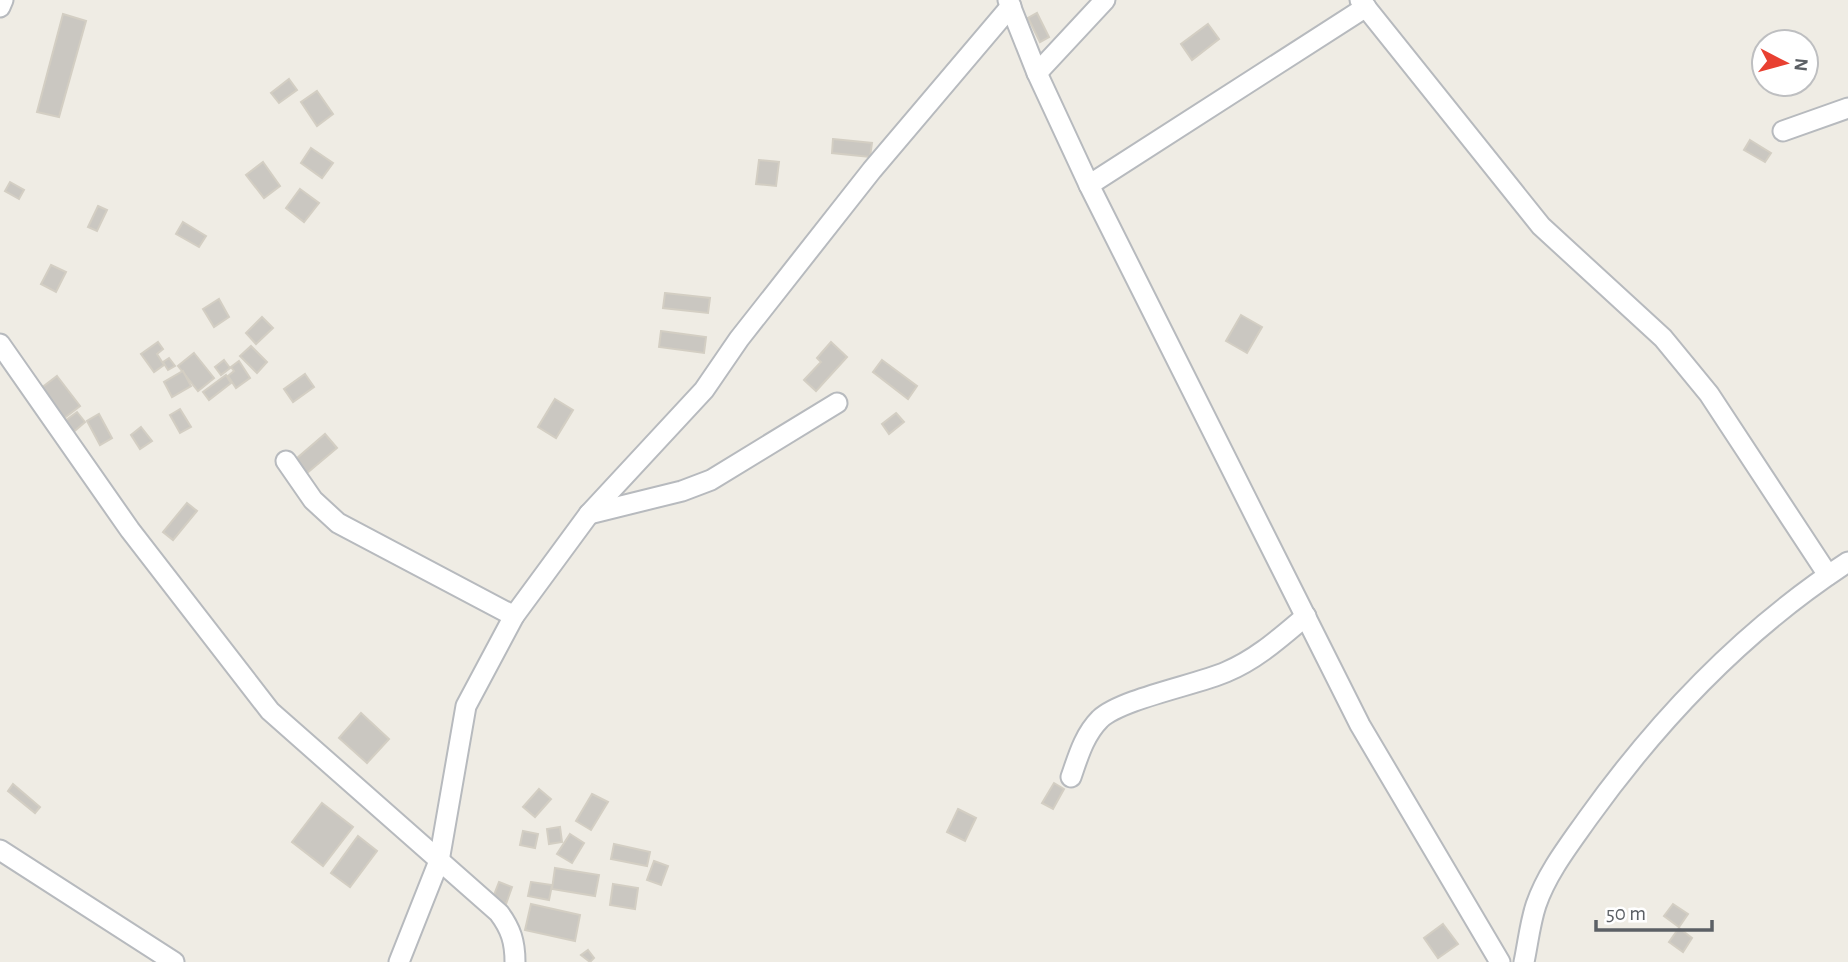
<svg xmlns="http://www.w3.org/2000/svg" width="1848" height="962" font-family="'Alegreya Sans',sans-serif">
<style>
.building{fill:#cac7c1;stroke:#d3cec3;stroke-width:2}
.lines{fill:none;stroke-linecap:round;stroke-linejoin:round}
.minor-casing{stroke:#b7babe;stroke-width:23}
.minor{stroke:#fff;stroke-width:19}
</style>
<rect width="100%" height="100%" fill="#efece4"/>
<g class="building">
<path d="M1037,13L1049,37L1040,42L1028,18Z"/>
<path d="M63,14L86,21L59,117L37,112Z"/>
<path d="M1208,24L1219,39L1192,60L1181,44Z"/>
<path d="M289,79L297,90L279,103L271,93Z"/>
<path d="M317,91L333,114L317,126L301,102Z"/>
<path d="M833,139L872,143L870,157L832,153Z"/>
<path d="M1750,140L1771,153L1765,162L1744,150Z"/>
<path d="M311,148L333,163L322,178L301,163Z"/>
<path d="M759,160L779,162L776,186L756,184Z"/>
<path d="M263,162L280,186L264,198L246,175Z"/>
<path d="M10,182L24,190L19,199L5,191Z"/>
<path d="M300,189L319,203L304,222L286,208Z"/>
<path d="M98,206L107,210L97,231L88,227Z"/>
<path d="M183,222L206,236L199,247L176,234Z"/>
<path d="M51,265L66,272L56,292L41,284Z"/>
<path d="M665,293L710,298L708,313L663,308Z"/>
<path d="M219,299L229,317L214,327L203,309Z"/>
<path d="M1241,315L1262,327L1247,353L1226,341Z"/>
<path d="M262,317L273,328L256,344L246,333Z"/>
<path d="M661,331L706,337L704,353L659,347Z"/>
<path d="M158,342L163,349L157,354L164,365L154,372L141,354Z"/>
<path d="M831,342L847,357L816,391L804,380L821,362L817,358Z"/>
<path d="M251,346L267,362L257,373L240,356Z"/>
<path d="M194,353L214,378L198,391L178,366Z"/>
<path d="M169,358L175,366L168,370L163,362Z"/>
<path d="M224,360L230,368L221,375L215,367Z"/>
<path d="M882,360L917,386L908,399L873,372Z"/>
<path d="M239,361L250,378L236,388L228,376L234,371L231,367Z"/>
<path d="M183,371L191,386L172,397L164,382Z"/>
<path d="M305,374L314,387L293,402L284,389Z"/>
<path d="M226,375L231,383L209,400L203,392Z"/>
<path d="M57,376L80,406L63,419L40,389Z"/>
<path d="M555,399L573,410L556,438L538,427Z"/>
<path d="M180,409L191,427L180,433L170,415Z"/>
<path d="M77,412L85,422L71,434L62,423Z"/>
<path d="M896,413L904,422L889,434L882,424Z"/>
<path d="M99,414L112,438L100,445L87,421Z"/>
<path d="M141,427L152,441L140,449L131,435Z"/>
<path d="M325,434L337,448L307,473L296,459Z"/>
<path d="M187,503L197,511L173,540L163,532Z"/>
<path d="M361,713L389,739L367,763L339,738Z"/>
<path d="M1054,783L1064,789L1053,809L1042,803Z"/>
<path d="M13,784L40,807L35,813L8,791Z"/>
<path d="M539,789L551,799L535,817L523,807Z"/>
<path d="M592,794L608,802L591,830L576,821Z"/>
<path d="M322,803L353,827L323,866L292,842Z"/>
<path d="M958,809L976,818L965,841L947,832Z"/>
<path d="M560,827L562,842L549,844L547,829Z"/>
<path d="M523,831L538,834L535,848L520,845Z"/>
<path d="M570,834L584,843L572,863L557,854Z"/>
<path d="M358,836L377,851L350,887L331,873Z"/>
<path d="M614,844L650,852L647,866L611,859Z"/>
<path d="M654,861L668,866L661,885L647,880Z"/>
<path d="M555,868L599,875L595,896L552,889Z"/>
<path d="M499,882L512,887L506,904L492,900Z"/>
<path d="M531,882L552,885L549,900L528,896Z"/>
<path d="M613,884L638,888L635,909L610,905Z"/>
<path d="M531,904L580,915L575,941L525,930Z"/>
<path d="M1673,904L1688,914L1679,927L1664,916Z"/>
<path d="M1443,924L1458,944L1438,958L1424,938Z"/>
<path d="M1679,928L1692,938L1683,952L1669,942Z"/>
<path d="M588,950L594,958L590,962L581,955Z"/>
</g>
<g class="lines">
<defs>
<g id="minor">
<path d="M1008,0L1037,73L1089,185L1360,725L1500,962"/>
<path d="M1360,0L1541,226L1663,338L1709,394L1828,575"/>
<path d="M0,7L3,0"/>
<path d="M1037,73L1105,0"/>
<path d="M1783,131L1848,108"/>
<path d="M1089,185L1366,7"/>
<path d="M0,344L130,530L270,711L499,913C511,929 515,942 515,962"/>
<path d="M286,461L313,500L338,523L514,616"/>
<path d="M589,514L682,491L711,480L837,403"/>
<path d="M1071,777C1078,757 1084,735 1100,719C1121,699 1196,685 1226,672C1257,659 1281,637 1306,616"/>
<path d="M0,850L174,962"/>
<path d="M399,962L439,861L466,706L514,616L589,514L704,390L739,339L872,170L1011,6"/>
<path d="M1524,962C1528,943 1530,923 1536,905C1547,873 1569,845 1588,818C1659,719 1745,629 1848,562"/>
</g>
</defs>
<use href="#minor" class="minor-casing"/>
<use href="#minor" class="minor"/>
</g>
<g transform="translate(1785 63) rotate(96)"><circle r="33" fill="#ffffff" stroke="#bebfc1" stroke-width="2"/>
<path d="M0-5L12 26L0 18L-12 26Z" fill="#e84031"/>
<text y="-10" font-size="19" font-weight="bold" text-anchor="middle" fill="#5c6065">N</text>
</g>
<path d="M1596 920v10h116v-10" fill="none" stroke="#5c6065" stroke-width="3.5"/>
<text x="1606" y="920" font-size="21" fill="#5c6065" stroke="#ffffff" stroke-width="5" paint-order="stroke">50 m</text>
</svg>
